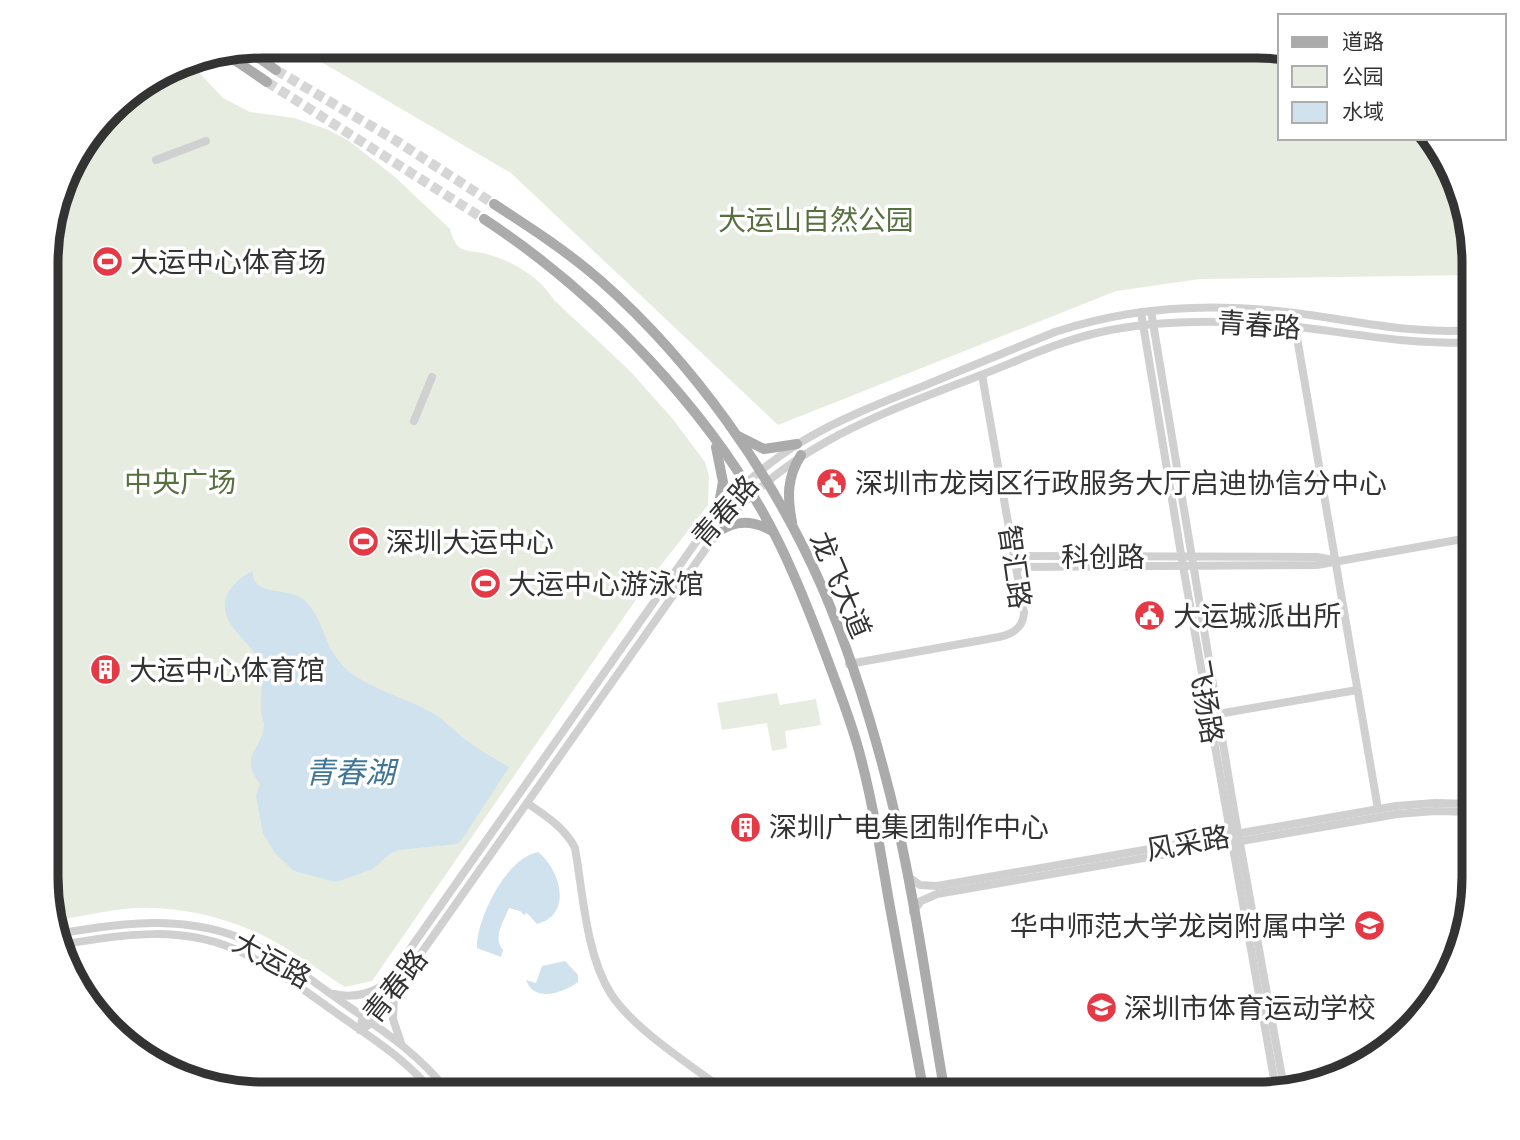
<svg xmlns="http://www.w3.org/2000/svg" width="1520" height="1140" font-family="'Alegreya Sans','Noto Sans SC',sans-serif">
<style>
.green{fill:#e6ecdf}
.water{fill:#cfe2ee}
.lines{fill:none;stroke-linecap:round;stroke-linejoin:round}
.major-tunnel{stroke:#d6d6d6;stroke-width:10;stroke-dasharray:10 5;stroke-linecap:butt}
.minor{stroke:#d0d0d0;stroke-width:8}
.major{stroke:#ababab;stroke-width:10}
.labels{text-anchor:middle;stroke-width:7;stroke-linejoin:round;paint-order:stroke}
.park-label{font-size:28px;fill:#56703f;stroke:#fff}
.poi-label{font-size:28px;fill:#333;stroke:#fff;text-anchor:start}
.street-label{font-size:28px;fill:#333;stroke:#fff}
.water-label{font-size:30px;font-style:italic;fill:#3f7597;stroke:#fff}
.rim{fill:none;stroke:#333;stroke-width:9}
</style>
<rect width="100%" height="100%" fill="#fff"/>
<g class="green">
<path d="M294,46H1271L1280,48V138H1430L1452,167L1474,262V275L1200,279L1116,291L778,425L511,173Z"/>
<path d="M187,60L223,98L250,112L294,118L329,130L349,141L395,177L450,229C451,235 455,244 460,248C467,252 480,252 487,254C512,261 540,277 554,300L629,370L672,418L705,462L709,476L708,505L651,578L372,981L345,987C320,971 295,952 268,938C225,916 171,904 123,909C100,912 77,917 54,921L46,892L47,234L74,154L120,99Z"/>
<path d="M777,693L780,705L816,699L821,725L785,731L787,748L772,751L767,723L722,730L717,703Z"/>
</g>
<g class="water">
<path d="M253,571C251,597 288,587 303,599C324,617 324,648 344,667C369,690 406,697 434,714C445,721 454,730 463,738C478,749 493,758 509,767L461,841L456,844L399,850L391,853L371,870L336,882L294,871L275,853L263,833L256,796L260,784C237,753 264,749 264,724C263,719 261,714 261,708C261,691 264,677 258,660C252,646 240,638 232,626C215,603 231,581 253,571Z"/>
<path d="M538,852C561,870 573,915 537,924L527,913L524,915L520,911L509,908C504,921 492,938 503,950L501,957L477,948C476,919 507,857 538,852Z"/>
<path d="M565,961L578,975V982C563,993 534,1003 526,980L536,983L542,966Z"/>
</g>
<g class="lines">
<g class="major-tunnel">
<path d="M276,70L395,140L494,204"/>
<path d="M267,82L484,219"/>
</g>
<g class="minor">
<path d="M156,160L206,141"/>
<path d="M1151,311L1234,810L1284,1088"/>
<path d="M1141,312L1183,566L1276,1090"/>
<path d="M1295,326L1378,809"/>
<path d="M414,421L432,377"/>
<path d="M1015,556L1317,557L1333,560"/>
<path d="M1016,567L1317,565L1474,537"/>
<path d="M849,664L999,637C1013,634 1023,628 1024,613L982,375"/>
<path d="M1218,714L1357,690"/>
<path d="M527,803C546,816 565,828 575,848C583,893 586,955 611,994C634,1030 694,1067 729,1094"/>
<path d="M907,876L920,885L937,886L1396,806L1435,803L1474,804"/>
<path d="M913,912L921,901L937,894L1397,814L1435,811L1474,812"/>
<path d="M57,934C124,922 192,913 256,945C288,961 316,984 345,1004C384,1031 421,1056 450,1094"/>
<path d="M60,945C122,934 186,924 245,954C279,970 309,994 339,1015C373,1039 409,1061 434,1094"/>
<path d="M334,994C351,998 367,995 382,986"/>
<path d="M394,994L393,1019L401,1043"/>
<path d="M360,1030L363,1016L708,525C767,449 834,421 921,387C966,368 1011,350 1055,332C1127,308 1203,303 1278,311C1346,318 1404,335 1474,330"/>
<path d="M360,1030L372,1023L717,533C786,445 881,414 981,375C1020,360 1059,341 1101,332C1142,323 1185,321 1227,322C1310,322 1391,347 1474,342"/>
</g>
<g class="major">
<path d="M245,48L276,70"/>
<path d="M223,52L267,82"/>
<path d="M494,204C531,228 568,252 601,281C693,362 773,475 822,587C850,652 874,730 891,798C915,894 928,997 945,1094"/>
<path d="M484,219C597,293 713,413 775,535C796,576 812,618 828,661C839,691 851,721 859,751C872,799 880,848 888,896C900,962 912,1028 924,1094"/>
<path d="M738,436L764,449L797,444"/>
<path d="M716,447L723,482L717,514"/>
<path d="M792,522C787,497 787,477 801,455"/>
<path d="M717,533C735,519 753,520 772,531"/>
</g>
</g>
<defs>
<symbol id="stadium-disc" viewBox="-11 -11 22 22"><circle r="9.5" fill="#e63946" stroke="#fff"/><path d="M0-5a6.5 5 0 1 0 0 10a6.5 5 0 1 0 0-10ZM-3.5-1.8h7v3.6h-7Z" fill="#fff"/></symbol>
<symbol id="civic-disc" viewBox="-11 -11 22 22"><circle r="9.5" fill="#e63946" stroke="#fff"/><path d="M-.6-6.5H3V-4.5H.6V-3L4-1V1h2V6H-6V1h2V-1L-.6-3ZM-1.2 2.5V6h2.4V2.5Z" fill="#fff"/></symbol>
<symbol id="building-disc" viewBox="-11 -11 22 22"><circle r="9.5" fill="#e63946" stroke="#fff"/><path d="M-4-6H4V6H1V3H-1V6H-4ZM-2.5-4.3h1.7v1.8h-1.7ZM.8-4.3h1.7v1.8H.8ZM-2.5-1h1.7V.8h-1.7ZM.8-1h1.7V.8H.8Z" fill="#fff"/></symbol>
<symbol id="school-disc" viewBox="-11 -11 22 22"><circle r="9.5" fill="#e63946" stroke="#fff"/><path d="M0-5L7-2L0 1L-7-2ZM-4 1L0 2.5L4 1V4Q0 6-4 4Z" fill="#fff"/></symbol>
</defs>
<g fill-rule="evenodd">
<use href="#stadium-disc" x="90" y="244" width="35" height="35"/>
<use href="#civic-disc" x="814" y="466" width="35" height="35"/>
<use href="#stadium-disc" x="346" y="524" width="35" height="35"/>
<use href="#stadium-disc" x="468" y="566" width="35" height="35"/>
<use href="#civic-disc" x="1132" y="598" width="35" height="35"/>
<use href="#building-disc" x="88" y="652" width="35" height="35"/>
<use href="#building-disc" x="728" y="810" width="35" height="35"/>
<use href="#school-disc" x="1352" y="908" width="35" height="35"/>
<use href="#school-disc" x="1084" y="990" width="35" height="35"/>
</g>
<g class="labels">
<g class="park-label">
<text x="816" y="230">大运山自然公园</text>
<text x="180" y="492">中央广场</text>
</g>
<g class="poi-label">
<text x="130" y="272">大运中心体育场</text>
<text x="855" y="493">深圳市龙岗区行政服务大厅启迪协信分中心</text>
<text x="386" y="552">深圳大运中心</text>
<text x="508" y="594">大运中心游泳馆</text>
<text x="1173" y="626">大运城派出所</text>
<text x="129" y="680">大运中心体育馆</text>
<text x="769" y="837">深圳广电集团制作中心</text>
<text x="1346" y="936" text-anchor="end">华中师范大学龙岗附属中学</text>
<text x="1124" y="1018">深圳市体育运动学校</text>
</g>
<g class="street-label">
<text transform="translate(1259 325) rotate(4)" y="10">青春路</text>
<text transform="translate(725 511) rotate(-49)" y="10">青春路</text>
<text x="1103" y="567">科创路</text>
<text transform="translate(1015 567) rotate(82)" y="10">智汇路</text>
<text transform="translate(841 585) rotate(67)" y="10">龙飞大道</text>
<text transform="translate(1206 702) rotate(80)" y="10">飞扬路</text>
<text transform="translate(1188 843) rotate(-10)" y="10">风采路</text>
<text transform="translate(272 960) rotate(29)" y="10">大运路</text>
<text transform="translate(395 986) rotate(-52)" y="10">青春路</text>
</g>
<g class="water-label">
<text x="350" y="783">青春湖</text>
</g>
</g>
<path d="M0 0H1520V1140H0ZM263 58H1257A205 205 0 0 1 1462 263V877A205 205 0 0 1 1257 1082H263A205 205 0 0 1 58 877V263A205 205 0 0 1 263 58Z" fill="#fff" fill-rule="evenodd"/>
<path class="rim" d="M263 58H1257A205 205 0 0 1 1462 263V877A205 205 0 0 1 1257 1082H263A205 205 0 0 1 58 877V263A205 205 0 0 1 263 58Z"/>
<rect x="1278" y="14" width="228" height="126" fill="#ffffff" stroke="#adadad" stroke-width="2"/>
<rect x="1292" y="37" width="35" height="10" fill="#ababab" stroke="#adadad" stroke-width="2"/>
<text x="1342" y="49" font-size="21" fill="#333333">道路</text>
<rect x="1292" y="66" width="35" height="21" fill="#e6ecdf" stroke="#adadad" stroke-width="2"/>
<text x="1342" y="84" font-size="21" fill="#333333">公园</text>
<rect x="1292" y="102" width="35" height="21" fill="#cfe2ee" stroke="#adadad" stroke-width="2"/>
<text x="1342" y="119" font-size="21" fill="#333333">水域</text>
</svg>
